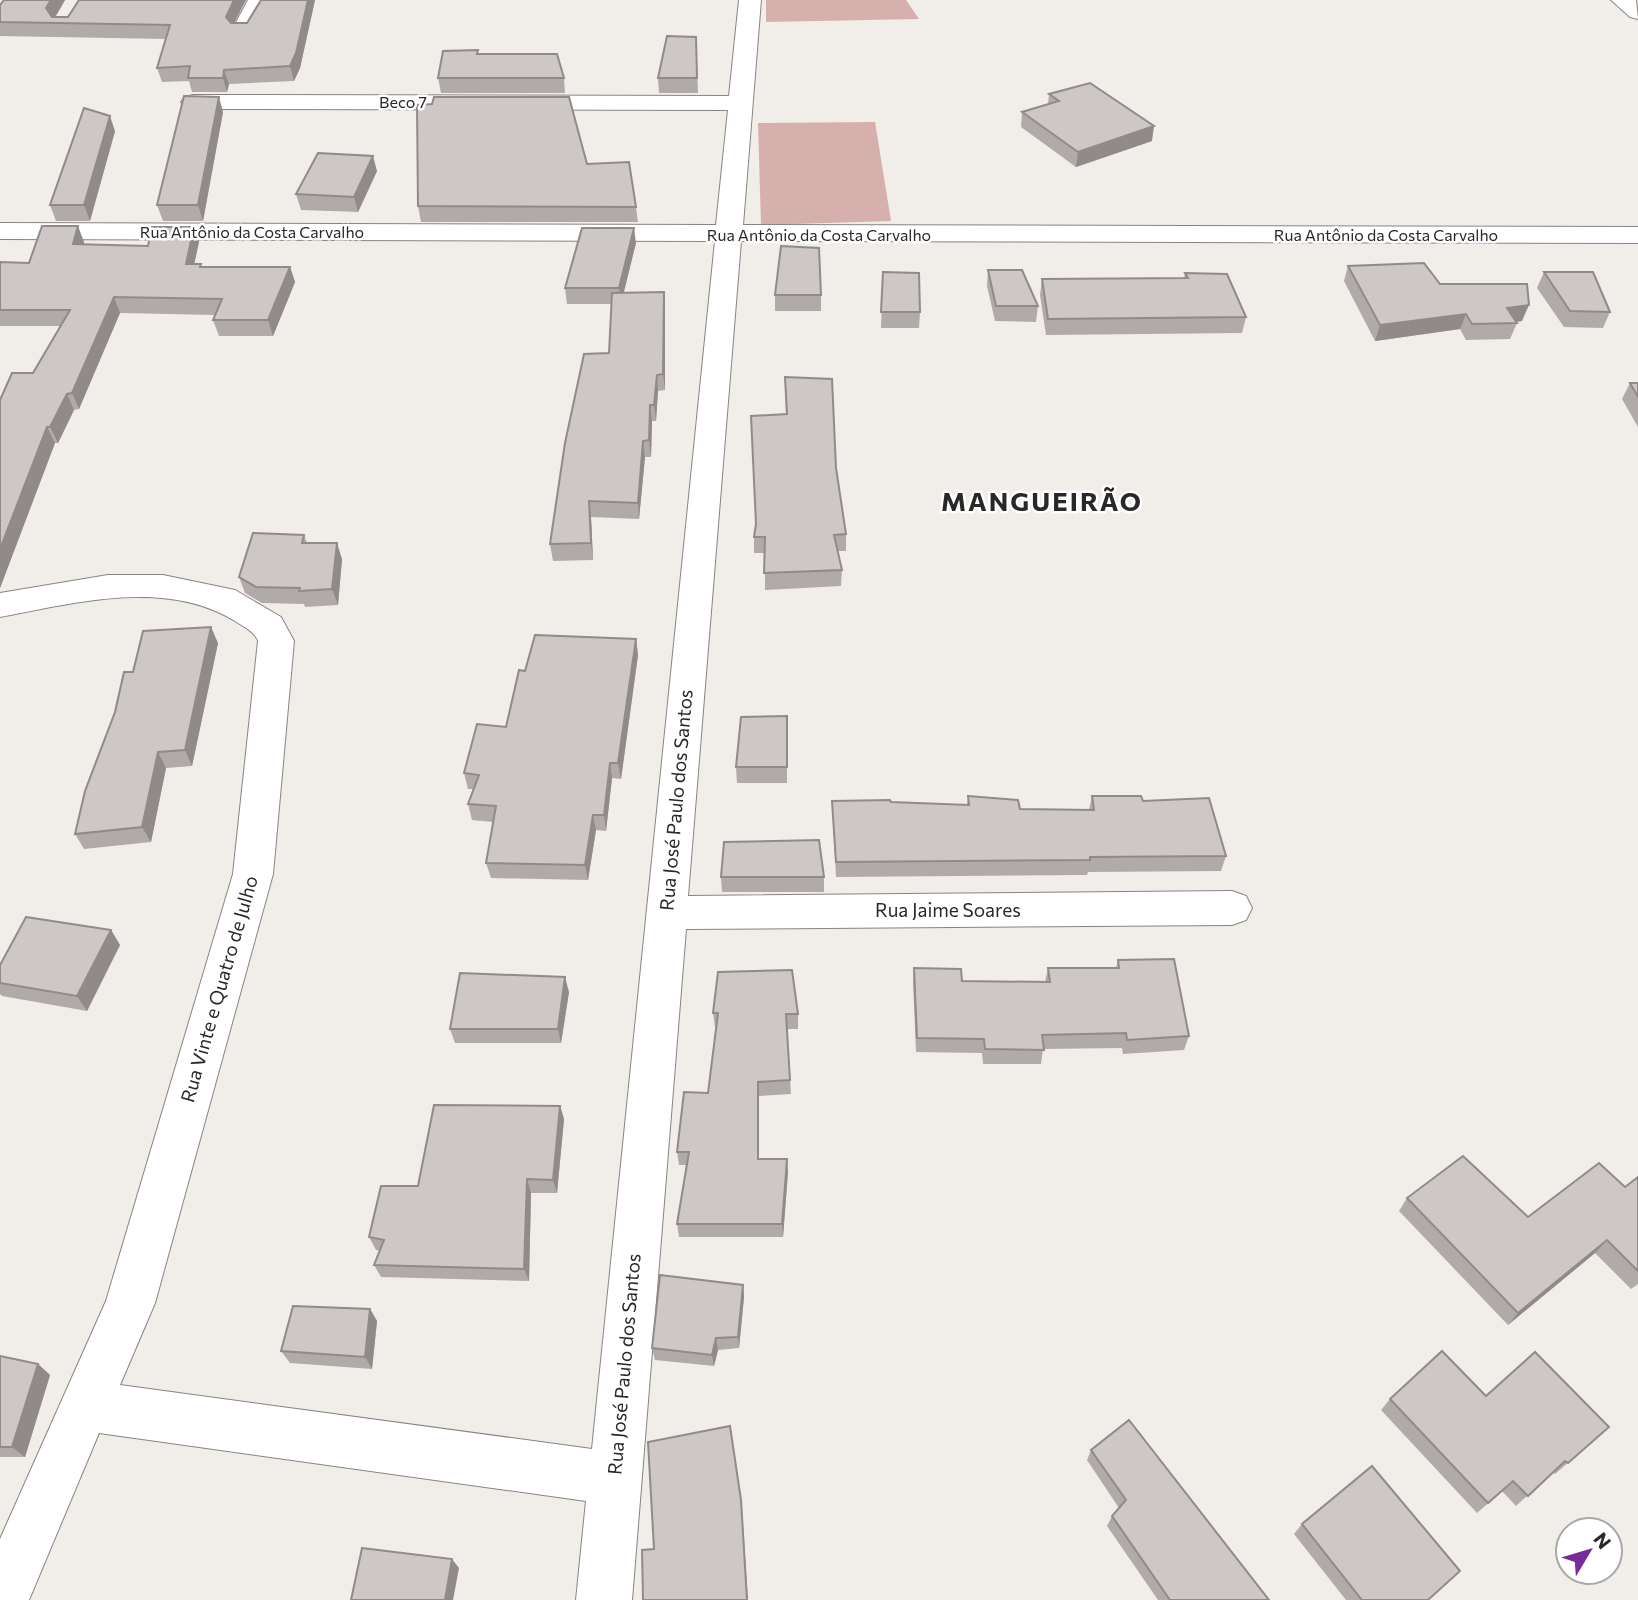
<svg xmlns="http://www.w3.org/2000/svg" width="1638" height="1600" font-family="Commissioner,sans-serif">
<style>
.green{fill:#d7afad}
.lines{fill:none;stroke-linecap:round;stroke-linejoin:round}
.minor-casing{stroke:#888481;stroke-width:2}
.minor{fill:#fff;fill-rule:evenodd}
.wall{fill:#b0aba9}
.shaded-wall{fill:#908b8a}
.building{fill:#cdc7c5;stroke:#908b8a;stroke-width:2}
.labels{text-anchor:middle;stroke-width:5;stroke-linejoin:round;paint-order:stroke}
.far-street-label{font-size:16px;fill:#2a2827;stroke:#fff}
.street-label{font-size:19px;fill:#2a2827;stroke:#fff}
.district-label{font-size:26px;font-weight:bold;letter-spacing:2px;fill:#2a2827;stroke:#fff}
</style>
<rect width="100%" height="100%" fill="#f1ede9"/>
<g class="green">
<path d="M766,0H906L919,19L766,22Z"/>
<path d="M875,122L891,221L761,225L758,123Z"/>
</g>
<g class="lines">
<defs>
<g id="minor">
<path d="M248,0H270L251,35H235L232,30Z"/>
<path d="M739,0H761L743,225L1638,227V243L741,241L688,896L1232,891L1246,896L1252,908L1246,920L1232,925L686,929L632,1600H576L586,1501L99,1433L29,1600H0V1539L106,1301L233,874L258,641C254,631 244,627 235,621C165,578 75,603 0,617V593L108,575H163L235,590L281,617L294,641L273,874L155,1303L120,1385L592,1449L715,241L0,239V223L716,225L728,110L193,109L185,107L181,102L185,97L193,95L729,96Z"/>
<path d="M1611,0H1636L1638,19L1630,17Z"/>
</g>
</defs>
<use href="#minor" class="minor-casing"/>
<use href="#minor" class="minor"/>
</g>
<g class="wall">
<path d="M4,0H65L55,17H68L79,0H246L234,23H247L261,0H315L300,68L294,81L229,84L227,92H192L189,81L162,82L157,68L166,39L0,36V5Z"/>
<path d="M696,37L698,93H659L658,78Z"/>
<path d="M438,78H564L565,93H441Z"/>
<path d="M1049,94L1152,141L1076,167L1021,127L1022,112L1048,104Z"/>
<path d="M223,112L203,221H163L157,205Z"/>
<path d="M115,131L90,221H56L50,205Z"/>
<path d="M587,164L636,207L638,222H421L418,206Z"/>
<path d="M377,171L358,212L301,210L296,194Z"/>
<path d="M84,242V244L148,246L199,242L194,264L203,267H290L295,282L273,336H219L213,320L216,315L120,313L79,409L74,410L58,443H55L0,588V400L33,373L61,326H0V262L29,263Z"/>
<path d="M636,243L623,292H664L665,308V390L658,391L656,421H652L651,457H645L639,519L591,517L593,560L553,561L550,544L609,353L612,304H567L565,288Z"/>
<path d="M1348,266L1440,284L1522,321L1515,322L1517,323L1510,339L1466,340L1460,329L1375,341L1344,281Z"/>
<path d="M988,270L1038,306L1036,322L995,321L987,286Z"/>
<path d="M883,272L920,312L919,328H881Z"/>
<path d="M1544,272L1610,312L1603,328L1564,327L1537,288Z"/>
<path d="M1185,273L1246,317L1242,333L1046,335L1040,295L1042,279L1184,278Z"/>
<rect x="775" y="295" width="46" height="16"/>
<path d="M785,377L836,468L846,534V551H837L842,570L841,586L765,590V553H754V537L786,414Z"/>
<path d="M1630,383H1638V427L1622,399Z"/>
<path d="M304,535L307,543L342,559L338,605L305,607L304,604L262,603L245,593L239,577Z"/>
<path d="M636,639L638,655L621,779L612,778L606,831L596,830L588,880L491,878L486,863L493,822L472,820L468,804L473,789H468L464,773L506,727L525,671Z"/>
<path d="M218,643L192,766L166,768L151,842L84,849L75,834L133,672Z"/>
<path d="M787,716V783H737L736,767Z"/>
<path d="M968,796L1020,809L1089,810L1092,796L1143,801L1226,856L1221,871L1088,872L1087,875L836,877L832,801L967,805Z"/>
<path d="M721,877H824V892H722Z"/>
<path d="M111,930L120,945L87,1011L2,996L0,994V965Z"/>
<path d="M1118,960L1189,1036L1184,1050L1123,1054L1122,1048L1043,1049L1041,1064H983L982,1053L916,1052L913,983L914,968L962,981L1045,982L1048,968H1116Z"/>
<path d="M569,992L561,1043H455L450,1029Z"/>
<path d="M713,1013L798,1014V1029H787L791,1094L759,1096V1159H787L788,1172L783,1237H679L677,1224L687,1165H679L677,1152L708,1093L716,1027H715Z"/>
<path d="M560,1106L564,1119L557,1193H531L529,1281L381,1277L374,1265L380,1251L376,1250L369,1237L418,1186Z"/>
<path d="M1638,1177V1284L1631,1289L1595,1253L1508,1325L1399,1211L1407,1198L1528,1217L1625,1187Z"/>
<path d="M743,1285L744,1297L739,1348L718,1350L714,1366L655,1360L652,1348Z"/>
<path d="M370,1309L377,1321L372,1369L290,1363L281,1351Z"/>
<path d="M0,1356L38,1364L50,1375L25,1457H0Z"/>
<path d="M1486,1396L1609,1427L1555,1474L1553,1472L1516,1506L1502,1491L1477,1513L1381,1410L1390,1399Z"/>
<path d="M1091,1450L1269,1600H1158L1107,1526L1112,1516L1119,1508L1087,1460Z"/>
<path d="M1302,1524L1428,1600H1346L1294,1534Z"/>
</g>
<g class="shaded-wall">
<path d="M51,0H65L52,23L46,8Z"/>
<path d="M234,0H246L230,31L226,17Z"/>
<path d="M308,0H315L300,68L294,81L290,66Z"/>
<path d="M224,70L229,84L227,92L223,78Z"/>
<path d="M219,97L223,112L203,221L198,205Z"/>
<path d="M110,116L115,131L90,221L84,205Z"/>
<path d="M1154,126L1152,141L1076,167L1078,152Z"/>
<path d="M373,156L377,171L358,212L354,197Z"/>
<path d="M78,226L84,242L79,260L73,244Z"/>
<path d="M194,227L199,242L191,279L186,264Z"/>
<path d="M634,228L636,243L621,304L619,288Z"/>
<path d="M290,267L295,282L273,336L268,320Z"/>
<path d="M664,292L665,308V390L663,374Z"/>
<path d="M114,297L120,313L79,409L72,393Z"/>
<path d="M1529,305L1522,321L1500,324L1507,308Z"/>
<path d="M1466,314L1460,329L1375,341L1380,325Z"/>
<path d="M657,375L658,391L656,421L654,405Z"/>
<path d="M67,394L74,410L58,443L50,427Z"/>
<path d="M650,405L652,421L651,457L649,440Z"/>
<path d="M47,427L55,443L0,588V549Z"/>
<path d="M643,441L645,457L639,519L638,503Z"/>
<path d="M589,501L591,517L593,560L591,543Z"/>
<path d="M337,543L342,559L338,605L332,589Z"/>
<path d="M211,627L218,643L192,766L185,750Z"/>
<path d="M636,639L638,655L621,779L618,763Z"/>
<path d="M158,752L166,768L151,842L142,827Z"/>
<path d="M610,763L612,778L606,831L604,815Z"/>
<path d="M593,815L596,830L588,880L585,865Z"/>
<path d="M111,930L120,945L87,1011L77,996Z"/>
<path d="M565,977L569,992L561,1043L558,1029Z"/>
<path d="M758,1082L759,1096V1172L758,1159Z"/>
<path d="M560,1106L564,1119L557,1193L553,1180Z"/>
<path d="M787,1159L788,1172L783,1237L782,1224Z"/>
<path d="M527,1179L531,1193L529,1281L524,1269Z"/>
<path d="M1607,1240L1595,1253L1508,1325L1518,1313Z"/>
<path d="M743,1285L744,1297L739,1348L738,1337Z"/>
<path d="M370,1309L377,1321L372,1369L365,1357Z"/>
<path d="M716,1338L718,1350L714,1366L712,1355Z"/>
<path d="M38,1364L50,1375L25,1457L12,1447Z"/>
<path d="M741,1500L742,1510L748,1600H747Z"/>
<path d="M452,1559L459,1568L453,1600H445Z"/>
</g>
<g class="building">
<path d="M4,0H51L46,8L52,17H68L79,0H234L226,17L231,23H247L261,0H308L296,53L290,66L224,70L223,78H188L190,66L157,68L170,25L0,22V5Z"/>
<path d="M667,36L696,37L697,78H658Z"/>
<path d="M478,50L477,54H557L564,78H438L443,51Z"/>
<path d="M1090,83L1154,126L1078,152L1022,112L1059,101L1049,94Z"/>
<path d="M184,96L219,97L198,205H157Z"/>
<path d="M434,97H569L587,164L629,162L636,207L418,206L417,105L432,104Z"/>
<path d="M84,108L110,116L84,205H50Z"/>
<path d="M318,153L373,156L354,197L296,194Z"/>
<path d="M42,226H78L73,244L148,246L152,227H194L186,264H201L200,267H290L268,320H213L222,299L114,297L72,393L67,394L50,427H47L0,549V400L12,373H33L70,310H0V262L29,263Z"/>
<path d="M582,228H634L619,288H565Z"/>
<path d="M781,246L819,248L821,295H775Z"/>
<path d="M1424,263L1440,284H1527L1529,305L1507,308L1517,323L1472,324L1466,314L1380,325L1348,266Z"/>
<path d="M988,270H1022L1038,306H996Z"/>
<path d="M883,272L919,273L920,312H881Z"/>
<path d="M1544,272H1593L1610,312L1570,311Z"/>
<path d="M1185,273L1227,274L1246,317L1048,319L1042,279L1188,278Z"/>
<path d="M664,292L663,374L657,375L654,405H650L649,440L643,441L638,503L589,501L591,543L550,544L565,443L584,354L609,353L612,293Z"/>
<path d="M785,377L832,379L836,468L846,534L834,535L842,570L764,573L765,537H754L756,524L751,416L787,414Z"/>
<path d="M1630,383H1638V397Z"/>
<path d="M253,533L304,535L302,543H337L332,589L299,591L300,588L256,587L239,577Z"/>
<path d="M211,627L185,750L158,752L142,827L75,834L85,791L115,712L124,672H133L143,631Z"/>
<path d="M535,635L636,639L618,763H610L604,815H593L585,865L486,863L496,806L468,804L479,775L464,773L477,724L506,727L519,670L525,671Z"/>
<path d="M787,716V767H736L741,717Z"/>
<path d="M968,796L1018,800L1020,809L1094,810L1092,796H1141L1143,801L1209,798L1226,856L1090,857V860L836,862L832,801L890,800L891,802L969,805Z"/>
<path d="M819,840L824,877H721L724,842Z"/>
<path d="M26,917L111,930L77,996L0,983V965Z"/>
<path d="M1174,959L1189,1036L1127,1040L1126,1033L1042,1035L1044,1050L985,1049L984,1039L917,1038L914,968L961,969L962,981L1050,982L1048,968H1119L1118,960Z"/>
<path d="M792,970L798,1014H786L790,1080L758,1082V1159H787L782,1224H677L689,1152H677L684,1092L708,1093L718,1013H713L718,972Z"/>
<path d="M460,973L565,977L558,1029H450Z"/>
<path d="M434,1105L560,1106L553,1180L527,1179L524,1269L374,1265L384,1240L369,1237L381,1186H418Z"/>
<path d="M1463,1156L1528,1217L1599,1163L1625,1187L1638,1177V1271L1607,1240L1518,1313L1407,1198Z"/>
<path d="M660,1275L743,1285L738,1337L716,1338L712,1355L652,1348Z"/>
<path d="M293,1306L370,1309L365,1357L281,1351Z"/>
<path d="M1442,1351L1486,1396L1535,1352L1609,1427L1568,1463L1565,1461L1528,1496L1513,1481L1488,1503L1390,1399Z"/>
<path d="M0,1356L38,1364L12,1447H0Z"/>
<path d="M1129,1420L1269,1600H1170L1112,1516L1126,1500L1091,1450Z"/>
<path d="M730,1426L741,1500L747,1600H643L642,1550L654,1549L648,1442Z"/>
<path d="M1372,1466L1460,1571L1428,1600H1362L1302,1524Z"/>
<path d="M362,1548L452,1559L445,1600H351Z"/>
</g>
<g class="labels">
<g class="far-street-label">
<text x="403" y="108">Beco 7</text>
<text x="252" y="238">Rua Antônio da Costa Carvalho</text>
<text x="819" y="241">Rua Antônio da Costa Carvalho</text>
<text x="1386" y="241">Rua Antônio da Costa Carvalho</text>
</g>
<g class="street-label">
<text transform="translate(676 800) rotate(-85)" y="7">Rua José Paulo dos Santos</text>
<text x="948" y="917">Rua Jaime Soares</text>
<text transform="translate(219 989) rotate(-74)" y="7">Rua Vinte e Quatro de Julho</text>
<text transform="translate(624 1364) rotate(-85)" y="7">Rua José Paulo dos Santos</text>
</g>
<g class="district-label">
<text x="1042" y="511">MANGUEIRÃO</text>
</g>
</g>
<g transform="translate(1589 1551) rotate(52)"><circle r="33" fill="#ffffff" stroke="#aaa9a9" stroke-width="2"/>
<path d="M0-5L12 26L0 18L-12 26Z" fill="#792b9c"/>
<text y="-10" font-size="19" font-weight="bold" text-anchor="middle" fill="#2a2827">N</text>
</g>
</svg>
